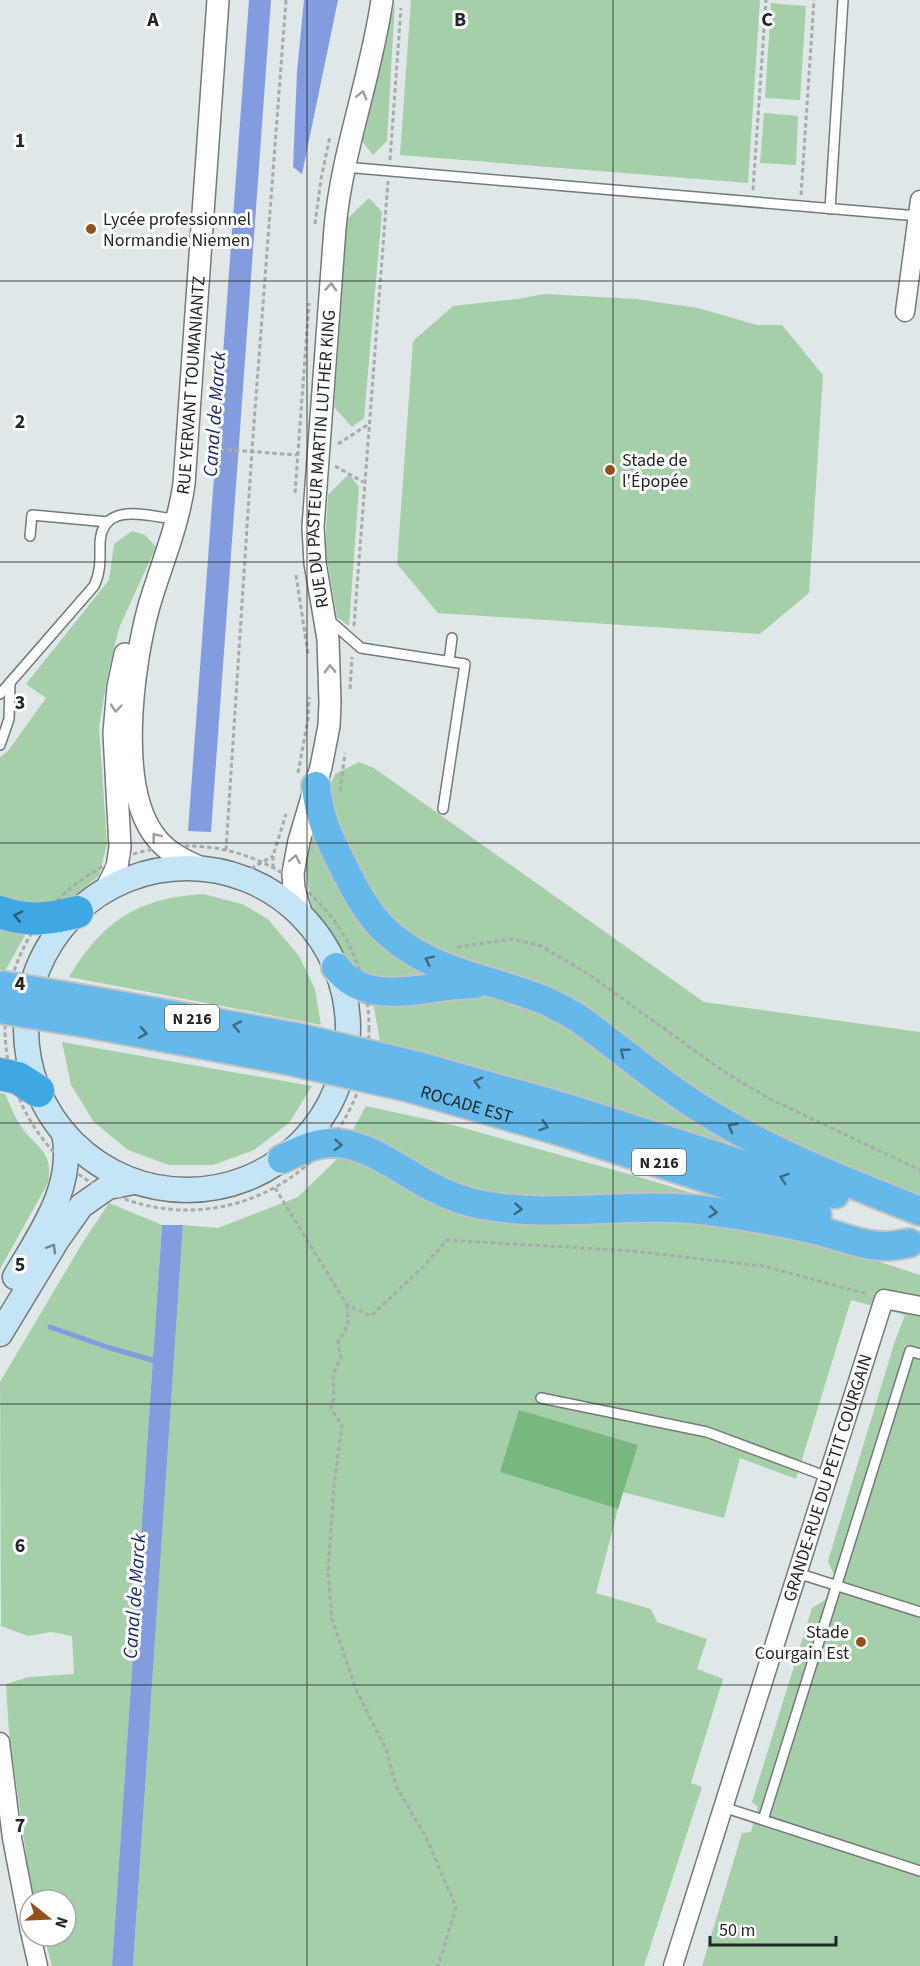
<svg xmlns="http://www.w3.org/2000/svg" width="920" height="1966" font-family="'Source Sans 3',sans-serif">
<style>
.green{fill:#a5cfa8}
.forest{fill:#78b77f}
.water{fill:#839bdf}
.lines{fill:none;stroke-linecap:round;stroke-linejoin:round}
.stream{stroke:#839bdf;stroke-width:5}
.service-casing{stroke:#747a7a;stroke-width:12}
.minor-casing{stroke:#747a7a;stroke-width:21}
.tertiary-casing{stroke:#747a7a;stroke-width:24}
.secondary-casing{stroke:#747a7a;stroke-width:27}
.trunk-casing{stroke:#c1c2c2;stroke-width:32}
.motorway-casing{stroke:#c1c2c2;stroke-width:34}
.path{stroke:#a6acac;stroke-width:3;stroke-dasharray:4.5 3;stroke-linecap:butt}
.service{stroke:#fff;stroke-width:9}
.minor{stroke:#fff;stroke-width:18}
.tertiary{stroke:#fff;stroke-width:21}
.secondary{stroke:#c5e5f7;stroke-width:24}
.trunk{stroke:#64b8ea;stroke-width:28}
.motorway{stroke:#3ea7e4;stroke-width:32}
.trunk-bridge-casing{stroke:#c1c2c2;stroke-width:32;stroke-linecap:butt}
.trunk-bridge{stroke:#64b8ea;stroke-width:28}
.oneway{stroke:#9c9d9d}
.oneway2{stroke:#2e5a72}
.oneway3{stroke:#40687e}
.oneway4{stroke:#74868e}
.grid{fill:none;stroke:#232626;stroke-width:1.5;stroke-opacity:0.55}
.poi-dot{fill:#92511c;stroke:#fff;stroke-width:2}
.labels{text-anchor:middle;stroke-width:6;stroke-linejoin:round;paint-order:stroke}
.shield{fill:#fff;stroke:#656767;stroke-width:1.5}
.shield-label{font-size:16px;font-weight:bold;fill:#232626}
.poi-label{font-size:18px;fill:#232626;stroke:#fff;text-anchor:start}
.street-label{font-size:18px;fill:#232626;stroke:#fff}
.water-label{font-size:20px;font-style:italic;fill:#192775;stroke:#fff}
.grid-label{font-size:20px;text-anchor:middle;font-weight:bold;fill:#232626;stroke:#fff;stroke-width:6;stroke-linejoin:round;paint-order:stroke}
</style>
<rect width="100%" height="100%" fill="#e0e7e8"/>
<g class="green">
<path d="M411,0H760L748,183L400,155Z"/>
<path d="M395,1L387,141L373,155L361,140Z"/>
<path d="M771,3L806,6L800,100L765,98Z"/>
<path d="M764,113L798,116L796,165L760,163Z"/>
<path d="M369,198L382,212L364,418L352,427L334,407L347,219Z"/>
<path d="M544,294L636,299L698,308L757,325H782L823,375L809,593L760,634L438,613L397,564L413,341L453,306L518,299Z"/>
<path d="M349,474L359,487L349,626L337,617L325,548L328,495Z"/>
<path d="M132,531L145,535L156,547L119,628L108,673L99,727L107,844L99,876L60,906L0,900V757L8,751L46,698L26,684L109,580L114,544Z"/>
<path d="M359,762L374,768L704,1002L920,1032V1194L846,1168L762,1131L675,1074L572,997L527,980L480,968L422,944L384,912L348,849L330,807L328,791L335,774Z"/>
<path d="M314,831L443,973L390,986L352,969L322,919L311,905L306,868L307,857Z"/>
<path d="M203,894L242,904L268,919L299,956L315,989L321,1025L69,977C102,921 138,898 203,894Z"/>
<path d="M0,921L29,928L5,971L0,970Z"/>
<path d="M465,989L552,1009L774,1157L380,1041L373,1003Z"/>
<path d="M62,1042L312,1086L289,1123L254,1150L213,1165H169L128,1150L94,1122L71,1085Z"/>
<path d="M0,1093L5,1094C10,1104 14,1116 20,1125C35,1148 54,1149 48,1183L0,1269Z"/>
<path d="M366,1106L453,1125L639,1177L735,1206L837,1248L920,1275V1966H702L742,1833L751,1832L758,1807L752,1802L812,1608L825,1600L834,1575L828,1561L895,1341L905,1315L851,1300L796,1479L740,1458L724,1518L622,1492L638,1445L500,1472L618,1509L596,1593L651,1609L657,1622L707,1639L697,1669L723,1679L691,1783L702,1787L644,1966H133L183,1225L218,1228L298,1197L337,1159Z"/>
<path d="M109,1203L162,1225L112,1966H52L44,1936H66V1900H34L30,1883L9,1732L6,1684L29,1677L74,1674L72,1636L51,1632L28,1636L1,1626L0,1382L83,1242Z"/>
</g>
<path class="forest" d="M519,1410L638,1445L618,1509L500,1472Z"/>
<g class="water">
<path d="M249,0H271L211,832L188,831Z"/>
<path d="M304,0H338L302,174L293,167L297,72Z"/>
<path d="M162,1225H183L133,1966H112Z"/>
</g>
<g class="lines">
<path class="stream" d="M50,1327L107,1347L159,1362"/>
<defs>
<g id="service">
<path d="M344,167L918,216"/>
<path d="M830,209L843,0"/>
<path d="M30,536L32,515L108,522"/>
<path d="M329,620L361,648L465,664L443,809"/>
<path d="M449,661L452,638"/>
<path d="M0,694L94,586C101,572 100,558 100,543C102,500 150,516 178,520"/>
<path d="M0,745L9,719L10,684"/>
<path d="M541,1398L707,1432L828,1477"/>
<path d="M797,1573L920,1612"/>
<path d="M723,1807L920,1871"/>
<path d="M763,1820L910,1351L920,1354"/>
</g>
<g id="minor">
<path d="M905,312L920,200"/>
<path d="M0,1742L12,1838L30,1932"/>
<path d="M31,1936L38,1966"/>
<path id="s1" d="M673,1966L884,1299L920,1306"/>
</g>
<g id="tertiary">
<path id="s2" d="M204,869C187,862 170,854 158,840C115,791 133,664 149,606C161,565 178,527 184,484L218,0"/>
<path d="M105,891L117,867L120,847L114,733L118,687L125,654"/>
<path id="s3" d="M302,916L294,889L293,873L299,841L321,767L329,726L330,703L328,639L315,563L313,527L335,228C342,151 371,77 382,0"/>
</g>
<g id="secondary">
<circle cx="187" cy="1029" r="161"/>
<path d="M15,1277C41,1232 75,1187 64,1133"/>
<path d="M0,1334L57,1240L81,1206L108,1187L134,1182"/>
</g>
<g id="trunk">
<path d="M316,786C319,820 331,842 346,872C358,896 372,921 394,938C436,973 491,979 541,999C554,1004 566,1011 578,1018C622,1050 664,1087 711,1115C777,1155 849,1183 920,1211"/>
<path d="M336,967C370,1011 429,983 475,984"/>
<path d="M88,1000L295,1037"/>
<path d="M86,1023L286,1060"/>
<path d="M418,1066L567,1108L835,1194"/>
<path id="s4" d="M407,1087L563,1132L817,1214"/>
<path d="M282,1159C294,1153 307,1147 320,1144C360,1137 395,1167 428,1185C445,1194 463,1202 483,1205C551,1218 622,1203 691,1209C733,1213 775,1221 816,1230C839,1235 863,1247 887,1246C894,1246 902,1244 909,1243"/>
</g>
<g id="motorway">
<path d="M0,912C26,922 50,919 77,912"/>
<path d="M0,1074L18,1078L38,1091"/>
</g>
</defs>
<use href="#service" class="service-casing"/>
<use href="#minor" class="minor-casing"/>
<use href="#tertiary" class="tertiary-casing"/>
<use href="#secondary" class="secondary-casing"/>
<use href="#trunk" class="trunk-casing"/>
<use href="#motorway" class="motorway-casing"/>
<g class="path">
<path d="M390,160L401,8"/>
<path d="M753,190L766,0"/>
<path d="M801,195L814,0"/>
<path d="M315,224L321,179L330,136"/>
<path d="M338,444L369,424"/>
<path d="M205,448L297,455"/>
<path d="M335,466L363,482"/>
<path d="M295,493L309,303"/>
<path d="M296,575L308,654"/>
<path d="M354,626L388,181"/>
<path d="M350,689L352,657"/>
<path d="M298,773L308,719L309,697"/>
<path d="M340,791L345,753"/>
<circle cx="187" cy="1028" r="182"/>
<path d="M226,850L252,450L286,0"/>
<path d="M273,868V856L286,814"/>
<path d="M238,876L273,856"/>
<path d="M457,947L513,939L541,946L587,973L723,1071L770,1099L920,1170"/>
<path d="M275,1188L347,1305L371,1316L424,1266L447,1240L632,1251L763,1266L867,1294"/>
<path d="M347,1305L348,1325L338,1342L341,1357L333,1375L334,1396L331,1409L342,1425L334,1485L328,1571L332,1619L357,1692L386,1749L396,1786L426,1837L456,1907L438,1966"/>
</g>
<use href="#service" class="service"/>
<use href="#minor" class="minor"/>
<use href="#tertiary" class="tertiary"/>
<use href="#secondary" class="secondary"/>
<use href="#trunk" class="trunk"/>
<use href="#motorway" class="motorway"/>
<defs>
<g id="trunk-bridge">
<path d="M0,985L88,1000"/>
<path d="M0,1009L86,1023"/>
<path d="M295,1037L418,1066"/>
<path d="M286,1060L407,1087"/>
</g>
</defs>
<use href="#trunk-bridge" class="trunk-bridge-casing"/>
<use href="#trunk-bridge" class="trunk-bridge"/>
</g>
<defs><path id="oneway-chevron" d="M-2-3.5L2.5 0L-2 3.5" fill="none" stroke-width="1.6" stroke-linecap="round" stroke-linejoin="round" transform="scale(1.5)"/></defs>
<g class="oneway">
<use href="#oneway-chevron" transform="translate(362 95) rotate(-76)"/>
<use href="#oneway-chevron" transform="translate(331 287) rotate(-86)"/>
<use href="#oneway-chevron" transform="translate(330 669) rotate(-92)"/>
<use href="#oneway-chevron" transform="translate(116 708) rotate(95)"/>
<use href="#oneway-chevron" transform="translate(156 837) rotate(-128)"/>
<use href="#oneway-chevron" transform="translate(295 859) rotate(-79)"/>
</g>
<use class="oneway2" href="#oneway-chevron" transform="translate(18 916) rotate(-168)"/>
<g class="oneway3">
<use href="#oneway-chevron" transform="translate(429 960) rotate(-154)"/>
<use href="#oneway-chevron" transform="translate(237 1026) rotate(-169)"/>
<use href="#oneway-chevron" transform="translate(143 1033) rotate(10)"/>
<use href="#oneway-chevron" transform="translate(624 1052) rotate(-142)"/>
<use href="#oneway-chevron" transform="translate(478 1082) rotate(-165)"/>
<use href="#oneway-chevron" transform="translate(544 1126) rotate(17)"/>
<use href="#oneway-chevron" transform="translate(732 1127) rotate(-150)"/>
<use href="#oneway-chevron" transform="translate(338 1145) rotate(4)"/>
<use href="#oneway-chevron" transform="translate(784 1178) rotate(-162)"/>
<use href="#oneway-chevron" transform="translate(518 1209) rotate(4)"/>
<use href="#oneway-chevron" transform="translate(713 1212) rotate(6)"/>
</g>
<use class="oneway4" href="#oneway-chevron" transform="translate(52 1248) rotate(-58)"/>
<path class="grid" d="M307,0V1966M613,0V1966M0,281H920M0,562H920M0,843H920M0,1123H920M0,1404H920M0,1685H920"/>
<g class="poi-dot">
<circle cx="91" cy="229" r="6"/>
<circle cx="610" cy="470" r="6"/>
<circle cx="861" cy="1642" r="6"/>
</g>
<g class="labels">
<g class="shield">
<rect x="165" y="1005" width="54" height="26" rx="4.5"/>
<rect x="632" y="1149" width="54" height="26" rx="4.5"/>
</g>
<g class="shield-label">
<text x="192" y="1024">N 216</text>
<text x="659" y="1168">N 216</text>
</g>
<g class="poi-label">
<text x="103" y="225">Lycée professionnel<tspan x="103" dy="21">Normandie Niemen</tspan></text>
<text x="622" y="466">Stade de<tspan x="622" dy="21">l'Épopée</tspan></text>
<text x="849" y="1638" text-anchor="end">Stade<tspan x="849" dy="21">Courgain Est</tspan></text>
</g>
<g class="street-label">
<text dy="6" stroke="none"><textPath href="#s2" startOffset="522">RUE YERVANT TOUMANIANTZ</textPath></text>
<text dy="6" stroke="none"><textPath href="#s3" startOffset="464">RUE DU PASTEUR MARTIN LUTHER KING</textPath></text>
<text dy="6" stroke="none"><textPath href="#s4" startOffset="62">ROCADE EST</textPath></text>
<text dy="6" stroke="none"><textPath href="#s1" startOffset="512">GRANDE-RUE DU PETIT COURGAIN</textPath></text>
</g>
<g class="water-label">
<text transform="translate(214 414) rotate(-86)" y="7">Canal de Marck</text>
<text transform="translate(134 1596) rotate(-86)" y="7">Canal de Marck</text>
</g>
</g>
<g class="grid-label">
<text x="153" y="26">A</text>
<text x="460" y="26">B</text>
<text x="767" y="26">C</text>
<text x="20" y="147">1</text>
<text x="20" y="428">2</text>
<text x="20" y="709">3</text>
<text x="20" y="990">4</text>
<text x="20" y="1271">5</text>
<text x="20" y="1552">6</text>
<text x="20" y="1832">7</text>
</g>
<g transform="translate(48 1918) rotate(108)"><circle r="28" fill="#ffffff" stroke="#a7a8a8" stroke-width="1.5"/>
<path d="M0-4.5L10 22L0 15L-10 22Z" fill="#92511c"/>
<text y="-9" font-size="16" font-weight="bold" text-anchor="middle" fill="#232626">N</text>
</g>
<path d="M710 1936v9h126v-9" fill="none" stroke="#232626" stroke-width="3"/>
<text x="719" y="1936" font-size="18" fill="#232626" stroke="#ffffff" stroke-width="4.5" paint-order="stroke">50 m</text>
</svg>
